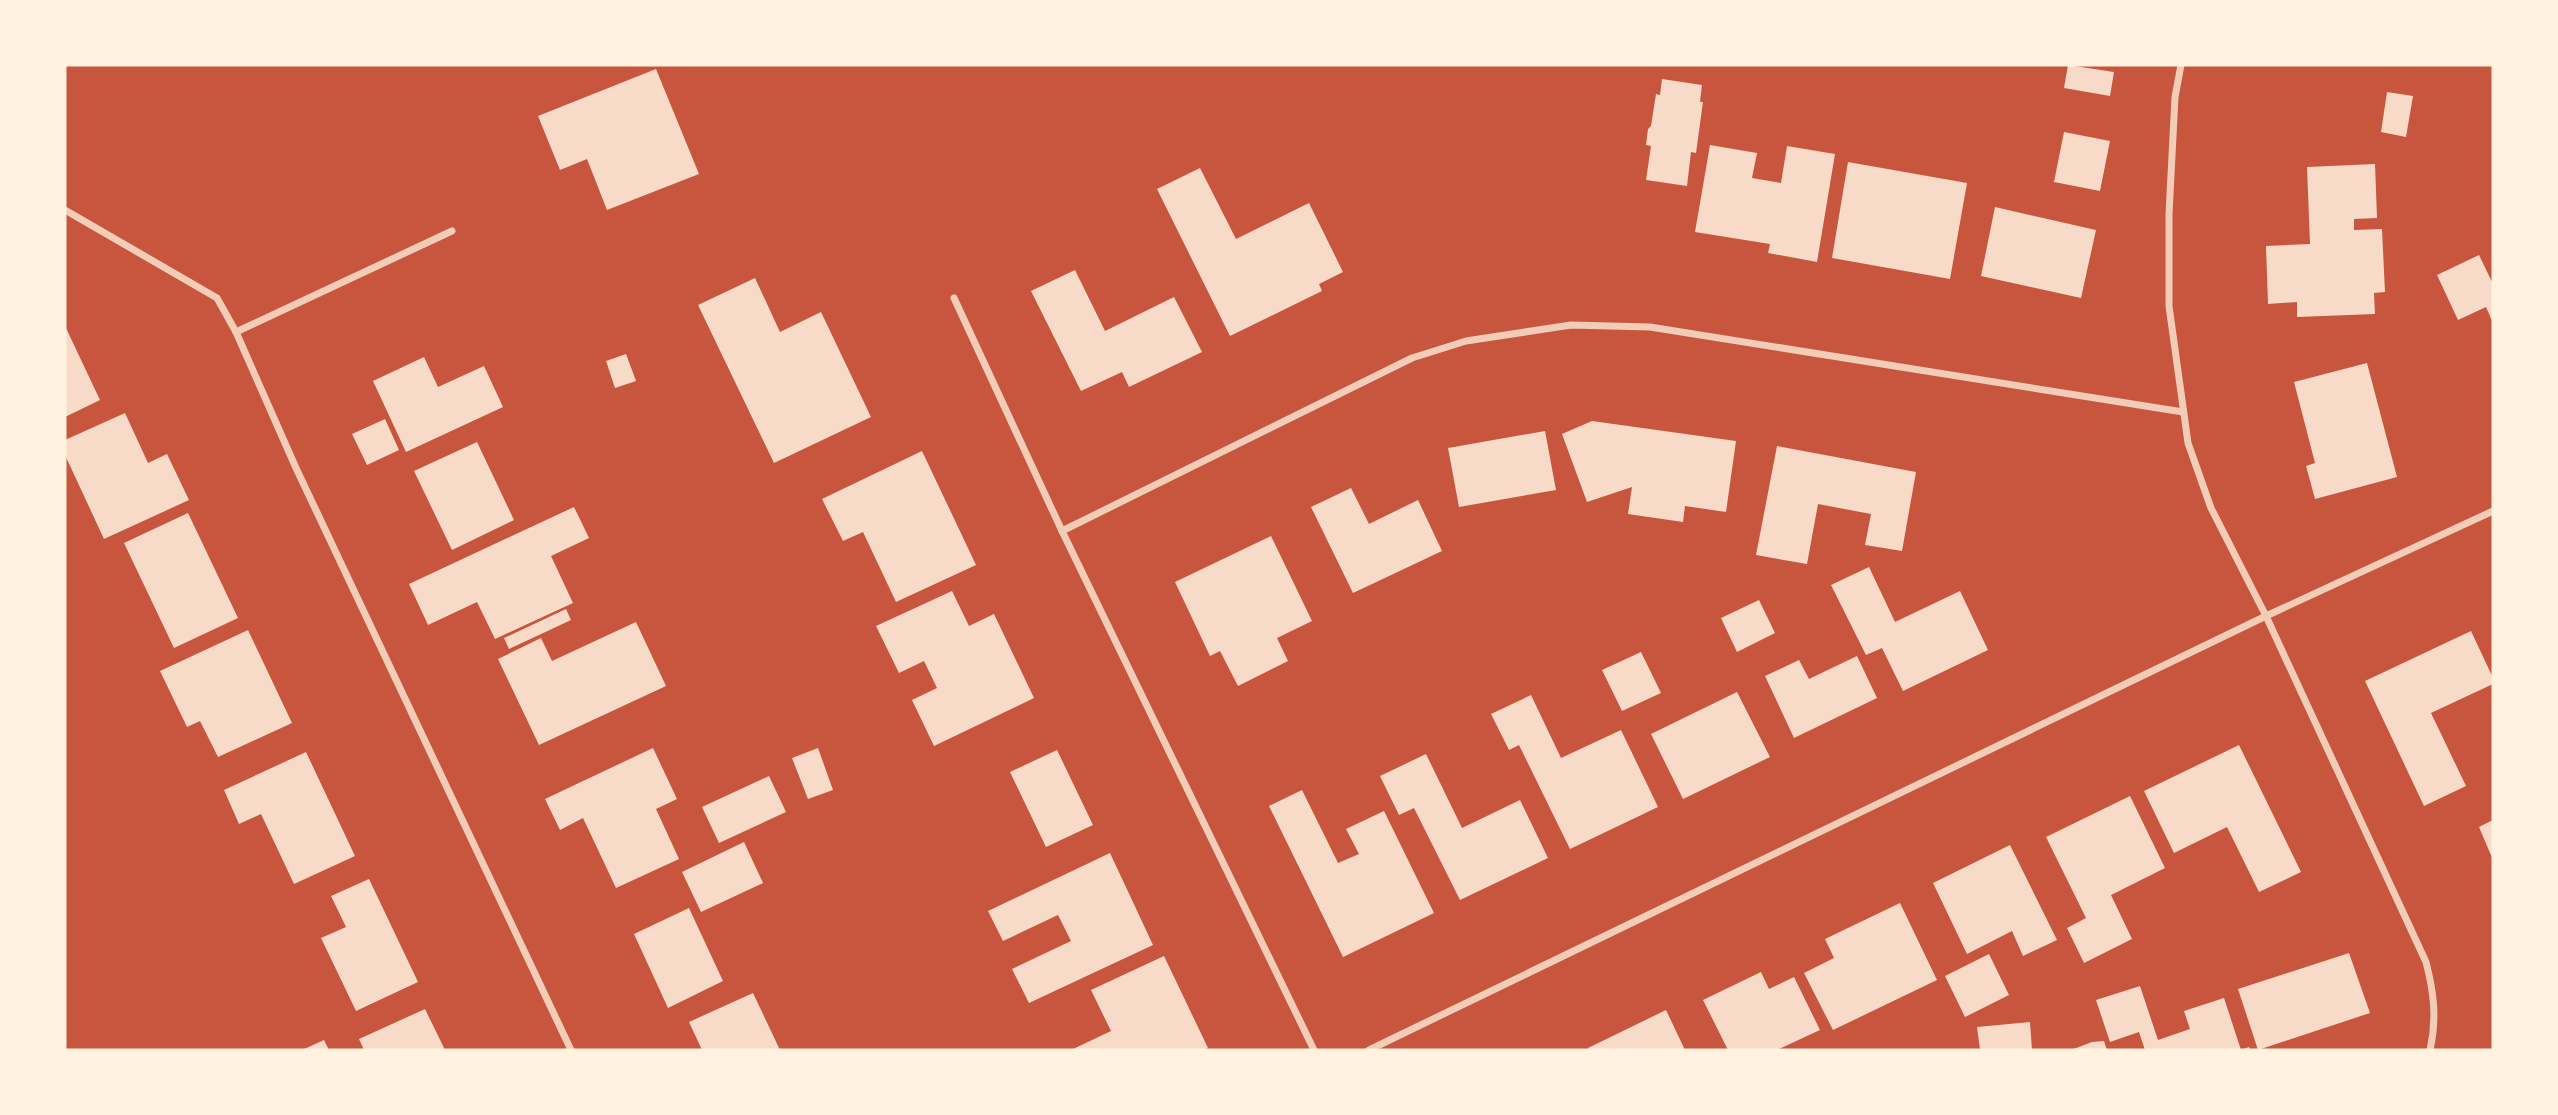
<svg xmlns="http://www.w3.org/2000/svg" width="2558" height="1115" font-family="'DM Sans',sans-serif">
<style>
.building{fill:#f7dbc8}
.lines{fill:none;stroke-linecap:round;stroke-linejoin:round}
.minor{stroke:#f1ccb7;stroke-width:7}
</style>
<rect width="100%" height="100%" fill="#c8553d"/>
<g class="building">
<path d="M2068,65L2114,72L2110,96L2064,88Z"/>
<path d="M656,69L699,174L607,210L587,159L560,170L538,116Z"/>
<path d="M1662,79L1702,85L1700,102H1703L1696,153L1691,152L1687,186L1646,180L1651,146L1646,145L1648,129L1651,126L1656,94L1660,95Z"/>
<path d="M2387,92L2413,96L2406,137L2381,132Z"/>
<path d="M2064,132L2110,141L2100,191L2054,182Z"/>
<path d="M1710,145L1757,153L1752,178L1781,183L1787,146L1835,154L1817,262L1768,253L1770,244L1695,232Z"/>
<path d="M1848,162L1967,183L1950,279L1832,258Z"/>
<path d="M2375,164L2377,218L2354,219V230L2382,229L2385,292L2374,293L2375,314L2297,317V302L2268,304L2266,246L2310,244L2307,167Z"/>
<path d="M1200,168L1236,239L1309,203L1343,272L1319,284L1322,291L1230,336L1157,189Z"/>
<path d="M1995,207L2096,230L2081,298L1981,276Z"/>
<path d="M2479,255L2493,284V323L2486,307L2458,320L2437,275Z"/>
<path d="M1075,270L1105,331L1174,297L1202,352L1129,387L1122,372L1081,391L1031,291Z"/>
<path d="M755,278L780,332L821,312L871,417L774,463L698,305Z"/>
<path d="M65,326L100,400L65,417Z"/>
<path d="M626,354L636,381L615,388L606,361Z"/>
<path d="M424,357L438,387L484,366L503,407L406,452L373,381Z"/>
<path d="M2367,363L2397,477L2315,499L2306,466L2315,463L2294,382Z"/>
<path d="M125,413L148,463L167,454L189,500L104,539L65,455V440Z"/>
<path d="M385,419L399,450L367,465L352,434Z"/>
<path d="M1592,421L1736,441L1726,512L1685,506L1683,522L1628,514L1632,487L1587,502L1562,434Z"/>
<path d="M1545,431L1556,490L1459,507L1448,448Z"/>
<path d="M477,442L514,520L452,550L414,471Z"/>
<path d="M1777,446L1916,472L1902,551L1865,545L1871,514L1818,504L1807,564L1756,555Z"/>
<path d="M922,451L976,565L896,602L863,532L843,541L822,499Z"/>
<path d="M1351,488L1369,524L1418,500L1442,551L1353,593L1311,507Z"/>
<path d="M574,507L589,538L551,556L573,603L495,639L477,602L428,625L409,584Z"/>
<path d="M188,513L238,618L174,648L124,543Z"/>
<path d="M1271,536L1312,621L1277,638L1288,661L1238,686L1220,651L1210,656L1175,582Z"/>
<path d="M1869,567L1895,622L1960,591L1988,650L1903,691L1882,648L1866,655L1831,585Z"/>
<path d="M952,591L969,626L994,614L1034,698L934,746L912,700L937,688L924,661L899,673L876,626Z"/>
<path d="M1759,600L1775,633L1737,652L1721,618Z"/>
<path d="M566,609L571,620L509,649L504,638Z"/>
<path d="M636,622L666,686L539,745L498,659L541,638L552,661Z"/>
<path d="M248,630L292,723L218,757L200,721L187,727L160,671Z"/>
<path d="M2471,631L2493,678V684L2431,713L2466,786L2424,806L2365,681Z"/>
<path d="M1641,652L1661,693L1622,711L1602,670Z"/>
<path d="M1857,656L1877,698L1794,738L1765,676L1799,660L1809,679Z"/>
<path d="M1737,692L1770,757L1683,799L1651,734Z"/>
<path d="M1531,695L1561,758L1621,730L1658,807L1570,849L1519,745L1509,750L1491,714Z"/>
<path d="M2239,745L2301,872L2259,892L2227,827L2174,853L2144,791Z"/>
<path d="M653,748L677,799L656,809L679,859L616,888L583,818L560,830L545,799Z"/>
<path d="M818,748L833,790L808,799L792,758Z"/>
<path d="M1057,750L1093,825L1046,847L1010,772Z"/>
<path d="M306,752L355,856L294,884L261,814L239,824L224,790Z"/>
<path d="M1426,754L1462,828L1520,800L1548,858L1460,900L1414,808L1399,815L1380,776Z"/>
<path d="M769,776L786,812L719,843L702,807Z"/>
<path d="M1302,790L1338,863L1359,854L1346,829L1384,811L1434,913L1343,957L1269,806Z"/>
<path d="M2130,796L2165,868L2111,895L2132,939L2084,963L2067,928L2086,918L2046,837Z"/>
<path d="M2493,820V860L2479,827Z"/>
<path d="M744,842L763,883L701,912L682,872Z"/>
<path d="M2010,845L2057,940L2023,956L2012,931L1967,954L1933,883Z"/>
<path d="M1110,853L1153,945L1029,1003L1012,969L1071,941L1058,915L1003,941L988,911Z"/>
<path d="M369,879L418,982L356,1011L321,938L346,927L331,896Z"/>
<path d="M1900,903L1937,980L1833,1030L1804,973L1834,958L1825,939Z"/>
<path d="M689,908L723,981L668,1008L634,934Z"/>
<path d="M2349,953L2370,1013L2258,1050L2238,989Z"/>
<path d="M1989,954L2009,995L1965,1017L1945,976Z"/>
<path d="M1164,956L1208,1048L1203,1050H1071L1111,1031L1091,990Z"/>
<path d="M1761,972L1769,989L1794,977L1820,1030L1777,1050H1728L1703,1000Z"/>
<path d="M2140,986L2158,1040L2190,1029L2184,1011L2224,998L2241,1050L2249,1047L2250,1050H2145L2139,1032L2110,1042L2096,1000Z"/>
<path d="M753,993L780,1050H702L689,1022Z"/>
<path d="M425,1009L445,1050H364L359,1039Z"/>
<path d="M1666,1010L1685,1050H1589L1588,1048Z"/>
<path d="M2030,1022L2032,1050H1980L1977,1027Z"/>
<path d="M324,1040L329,1050H302Z"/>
<path d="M2104,1041L2107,1050H2071L2092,1042Z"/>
</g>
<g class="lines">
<g class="minor">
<path d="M2181,65L2175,97L2169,214V306L2188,443L2211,508L2266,616L2426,962C2434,993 2437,1019 2430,1050"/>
<path d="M65,210L217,298L236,332L296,468L571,1050"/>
<path d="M954,298L1062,531L1314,1050"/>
<path d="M236,332L452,231"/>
<path d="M1062,531L1412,358L1466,341L1571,325L1650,327L2183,412"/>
<path d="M1369,1050L2266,616L2493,511"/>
</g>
</g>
<rect width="2558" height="1115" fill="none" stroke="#fff3e0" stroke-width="133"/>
</svg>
